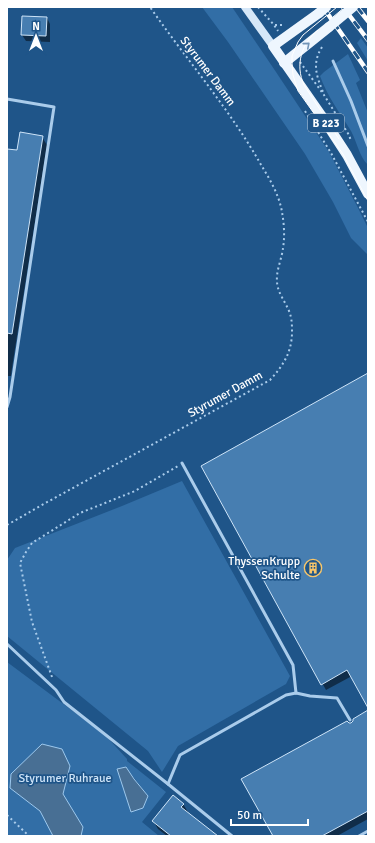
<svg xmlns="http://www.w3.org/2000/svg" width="375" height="843" font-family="Signika,sans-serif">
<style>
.green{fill:#326ea6;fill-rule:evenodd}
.water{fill:#486f94;stroke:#9dc8ed}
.shadow{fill:#0007}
.building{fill:#477eb1;stroke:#cee4f8}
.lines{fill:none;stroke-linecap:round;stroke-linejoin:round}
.path{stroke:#aacceb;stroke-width:2;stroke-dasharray:2 3;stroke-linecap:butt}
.lane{stroke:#aacceb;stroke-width:3}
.secondary{stroke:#d5e7f8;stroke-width:8}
.primary{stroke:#eef6fe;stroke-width:10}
.tram{stroke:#fff;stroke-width:1}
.rail-casing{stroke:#fff;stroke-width:4.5}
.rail{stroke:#1f5589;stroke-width:3;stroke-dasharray:9;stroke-linecap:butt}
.primary-bridge{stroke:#eef6fe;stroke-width:10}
.oneway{stroke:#7295b8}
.labels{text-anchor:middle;stroke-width:3.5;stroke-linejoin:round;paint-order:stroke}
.shield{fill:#1f5589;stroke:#bcccdc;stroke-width:1}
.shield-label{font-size:11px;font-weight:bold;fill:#fff}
.street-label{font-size:12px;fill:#fff;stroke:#1f5589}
.poi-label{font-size:12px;fill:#fff;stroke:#1f5589;text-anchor:end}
.park-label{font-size:12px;fill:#cee4f8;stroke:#1f5589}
</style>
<rect width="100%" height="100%" fill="#1f5589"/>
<g class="green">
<path d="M202,7H232L276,72L329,152L357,206L368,228V255L351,238L333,202L305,154L228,42Z"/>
<path d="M361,38L368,48V61L357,43Z"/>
<path d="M348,54L360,80L356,83L368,113V165C359,156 357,142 351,131C340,113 327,96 320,76L324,72Z"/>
<path d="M182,481L290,676L286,684L178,746L162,772L148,751L7,636V560L15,548L122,506Z"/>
<path d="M7,662L105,735L127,759V761L166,792L142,822L159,836H7ZM131,774L148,796L143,808Z"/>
</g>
<g class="water">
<path d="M42,744L62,749L70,766L63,794L83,827L81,836H53L40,811L10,788L11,774Z"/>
<path d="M126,767L134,779L148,796L143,808L131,812L117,769Z"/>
</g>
<g class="shadow">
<path d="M47,18L50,24V42L26,41L22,35Z"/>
<path d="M42,137L47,145L12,368L11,376H7V150L18,151Z"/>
<path d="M368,375V706L352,676L326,690L203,466Z"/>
<path d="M368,711V819L337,836H274L352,724Z"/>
<path d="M183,804L188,812L187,813L217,836H167L158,829L154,822Z"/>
</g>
<g class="building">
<path d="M22,16L47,17L46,36L21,35Z"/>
<path d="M20,132L43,136L12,334L7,333V149L17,150Z"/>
<path d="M368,373V708L347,670L321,685L201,466Z"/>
<path d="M368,710V811L322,836H273L241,779L347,721L349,723H351L353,721V719Z"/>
<path d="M173,795L184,804L181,807L218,836H171L152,821Z"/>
</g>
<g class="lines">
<g class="path">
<path d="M258,7L274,25L278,31"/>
<path d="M275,25H284"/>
<path d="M322,47C312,63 316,75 323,92"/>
<path d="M300,62L324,95L349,135L351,141"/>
<path d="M305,111L331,153L368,222"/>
<path d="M7,525L40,506L270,380C283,366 292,352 292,332C292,325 292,318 289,311C285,301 277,292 277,281C276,271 282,258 283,248C285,237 284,223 282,212C279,194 269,178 260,163C228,107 186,59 150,7"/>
<path d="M52,677L32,622L20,563L26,552L32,543L80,513L135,491L178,466"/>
<path d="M7,815L29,836"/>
</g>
<g class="lane">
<path d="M333,61L351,101L368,146"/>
<path d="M7,99L54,107L10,397L7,407"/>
<path d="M182,463L293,665L296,693"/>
<path d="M7,644L56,690L64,702L168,784"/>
<path d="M232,836L168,784L180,755L286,695L296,693L310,696L337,698L350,720"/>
<path d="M359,836L368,831"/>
</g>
<path class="secondary" d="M245,7L273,46"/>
<g class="primary">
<path d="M319,13L273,46L321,115L347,155L368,194"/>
<path d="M284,63L329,27"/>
</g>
<g class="tram">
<path d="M337,7L303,35L298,42L292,56V63L293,75L298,91L343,154L368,201"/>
<path d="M333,17L345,7"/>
<path d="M318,30C301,44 295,65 304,85L339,139"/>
</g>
<defs>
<g id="rail">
<path d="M323,7L368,72"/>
<path d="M343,7L368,40"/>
<path d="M357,7L368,21"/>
</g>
</defs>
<use href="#rail" class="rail-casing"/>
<use href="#rail" class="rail"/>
<g class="primary-bridge">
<path d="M319,13L326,7"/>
<path d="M329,27L353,7"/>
</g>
</g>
<defs><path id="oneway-chevron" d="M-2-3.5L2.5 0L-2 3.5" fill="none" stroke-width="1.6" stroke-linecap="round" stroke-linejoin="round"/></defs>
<use class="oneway" href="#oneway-chevron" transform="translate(307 45) rotate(-41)"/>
<defs>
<symbol id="building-ring" viewBox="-11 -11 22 22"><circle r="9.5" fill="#1f5589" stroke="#f9c669" stroke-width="1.5"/><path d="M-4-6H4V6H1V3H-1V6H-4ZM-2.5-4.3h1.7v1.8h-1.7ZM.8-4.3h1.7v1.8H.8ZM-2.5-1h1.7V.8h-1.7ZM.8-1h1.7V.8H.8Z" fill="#f9c669"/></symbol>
</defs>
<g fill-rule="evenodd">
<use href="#building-ring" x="303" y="558" width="20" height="20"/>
</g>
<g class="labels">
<rect class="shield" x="308" y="114" width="36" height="18" rx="3"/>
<g class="shield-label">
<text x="326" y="127">B 223</text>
</g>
<g class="street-label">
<text transform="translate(208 71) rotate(53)" y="4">Styrumer Damm</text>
<text transform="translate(225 394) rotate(-29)" y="4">Styrumer Damm</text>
</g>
<g class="poi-label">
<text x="300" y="565">ThyssenKrupp<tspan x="300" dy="14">Schulte</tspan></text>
</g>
<g class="park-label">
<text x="65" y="782">Styrumer Ruhraue</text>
</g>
</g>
<rect width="375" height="843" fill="none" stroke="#ffffff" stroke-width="16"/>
<g transform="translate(36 36)" stroke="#1f5589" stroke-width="3" paint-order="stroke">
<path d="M0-3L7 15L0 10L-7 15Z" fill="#ffffff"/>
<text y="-6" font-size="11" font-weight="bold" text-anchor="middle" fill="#ffffff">N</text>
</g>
<path d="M231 819v6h77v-6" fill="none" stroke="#ffffff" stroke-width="2"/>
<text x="237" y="819" font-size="12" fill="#ffffff" stroke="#1f5589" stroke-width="3" paint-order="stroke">50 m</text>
</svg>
